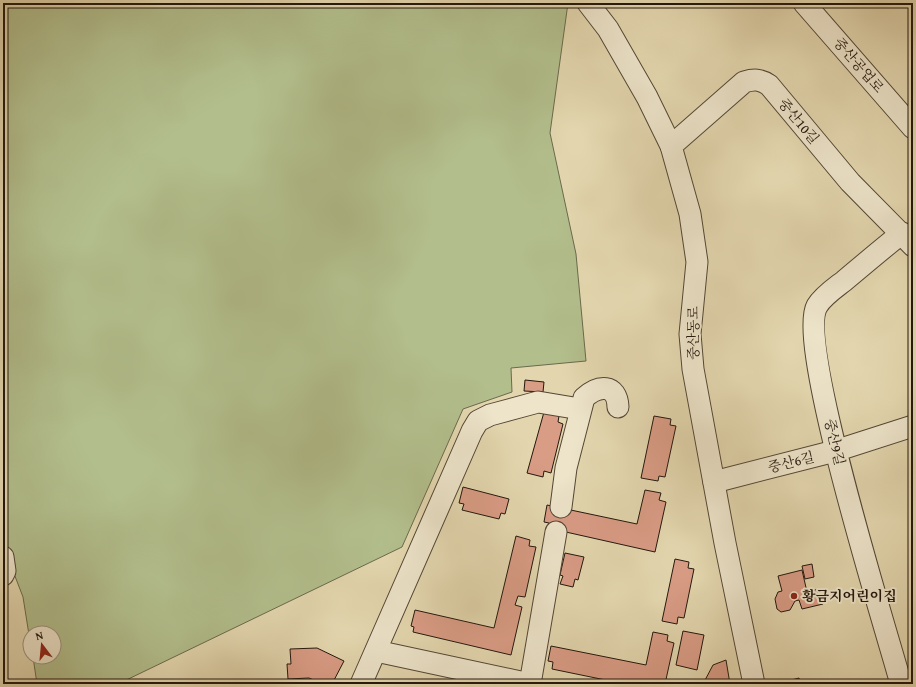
<svg xmlns="http://www.w3.org/2000/svg" width="916" height="687" font-family="'Gentium Book Plus','Noto Serif KR',serif">
<style>
.green{fill:#b2be8c;stroke:#6a6a4c}
.building{fill:#d99c85;stroke:#23170d}
.lines{fill:none;stroke-linecap:round;stroke-linejoin:round}
.minor-casing{stroke:#534735;stroke-width:23}
.minor{stroke:#ede4ca;stroke-width:21}
.poi-dot{fill:#8f2418;stroke:#ede4ca;stroke-width:1.5}
.labels{text-anchor:middle;stroke-width:4;stroke-linejoin:round;paint-order:stroke}
.street-label{font-size:14px;fill:#23170d;stroke:#ede4ca}
.poi-label{font-size:14px;font-weight:bold;fill:#23170d;stroke:#ede4ca;text-anchor:start}
</style>
<rect width="100%" height="100%" fill="#e3d6ae"/>
<filter id="stains"><feTurbulence type="fractalNoise" baseFrequency=".005" numOctaves="4"/><feColorMatrix values="0 0 0 0 .2 0 0 0 0 .09 0 0 0 0 .02 0 0 0 .5 -.17"/></filter>
<radialGradient id="worn" r=".72"><stop offset=".6" stop-color="#630" stop-opacity="0"/><stop offset="1" stop-color="#630" stop-opacity=".3"/></radialGradient>
<path class="green" d="M3,3H568L550,133L576,254L586,361L511,368L512,392L463,409L402,547L118,684H37L33,657H54V633H30V641L23,597L3,545Z"/>
<g class="building">
<path d="M525,380L544,382L543,392L524,391Z"/>
<path d="M544,412L559,416L558,422L563,424L551,473L544,471L543,477L527,473Z"/>
<path d="M654,416L671,419L670,425L676,426L665,477L659,476L658,481L641,478Z"/>
<path d="M463,487L509,499L505,514L501,513L499,519L462,510L464,504L459,503Z"/>
<path d="M645,490L661,493L659,500L666,502L655,552L548,528L549,523L544,522L547,505L637,524Z"/>
<path d="M516,536L530,540L529,546L536,547L525,597L518,596L515,605L522,607L511,655L413,632L414,627L411,626L415,610L494,628Z"/>
<path d="M565,553L584,557L578,580L575,579L573,587L560,584L563,576L560,575Z"/>
<path d="M675,559L689,562L688,568L694,569L684,618L678,617L677,624L662,621Z"/>
<path d="M812,564L814,577L805,579L802,566Z"/>
<path d="M802,570L807,592L819,589L823,604L802,609L799,600L795,601L790,610L781,612L777,609L775,599L778,592L782,591L778,576Z"/>
<path d="M683,631L704,635L697,670L676,665Z"/>
<path d="M653,632L668,635L667,641L674,643L665,684H625L552,669L553,662L548,661L551,646L646,665Z"/>
<path d="M317,648L344,661L332,684H322L309,678L288,679L287,664H291L290,649Z"/>
<path d="M726,660L730,684H703L713,665Z"/>
<path d="M799,678L801,684H785L784,682Z"/>
</g>
<g class="lines">
<defs>
<g id="minor">
<path d="M588,3L608,29L647,97L671,146L690,214L697,262L690,334L693,369L725,543L754,684"/>
<path d="M804,3L913,128"/>
<path d="M671,146L744,82C754,79 760,79 769,85L850,182L913,246"/>
<path d="M714,482L835,451L913,426"/>
<path d="M561,507L566,468L584,398C598,385 617,383 618,407"/>
<path d="M3,557L5,571L3,575"/>
<path d="M376,651L530,684"/>
<path d="M361,684L472,431L478,421L490,415L538,402L580,409"/>
<path d="M530,684L556,532"/>
<path d="M901,684C886,629 796,343 817,306C823,296 835,288 844,281C863,265 882,249 902,233"/>
</g>
</defs>
<use href="#minor" class="minor-casing"/>
<use href="#minor" class="minor"/>
</g>
<circle class="poi-dot" cx="794" cy="596" r="4"/>
<g class="labels">
<g class="street-label">
<text transform="translate(859 65) rotate(49)" y="5">중산공업로</text>
<text transform="translate(799 121) rotate(50)" y="5">중산10길</text>
<text transform="translate(693 333) rotate(-90)" y="5">중산동로</text>
<text transform="translate(835 442) rotate(77)" y="5">중산9길</text>
<text transform="translate(791 462) rotate(-14)" y="5">중산6길</text>
</g>
<g class="poi-label">
<text x="802" y="601">황금지어린이집</text>
</g>
</g>
<rect width="916" height="687" fill="none" stroke="#e3d6ae" stroke-width="16"/>
<rect x="4" y="4" width="908" height="679" fill="none" stroke="#23170d" stroke-width="2"/>
<rect x="8" y="8" width="900" height="671" fill="none" stroke="#23170d"/>
<g transform="translate(42 645) rotate(344)"><circle r="19" fill="#ede4ca" stroke="#9c927e"/>
<path d="M0-3L7 15L0 10L-7 15Z" fill="#8f2418"/>
<text y="-6" font-size="11" font-weight="bold" text-anchor="middle" fill="#23170d">N</text>
</g>
<rect width="100%" height="100%" filter="url(#stains)"/>
<rect width="100%" height="100%" fill="url(#worn)"/>
</svg>
